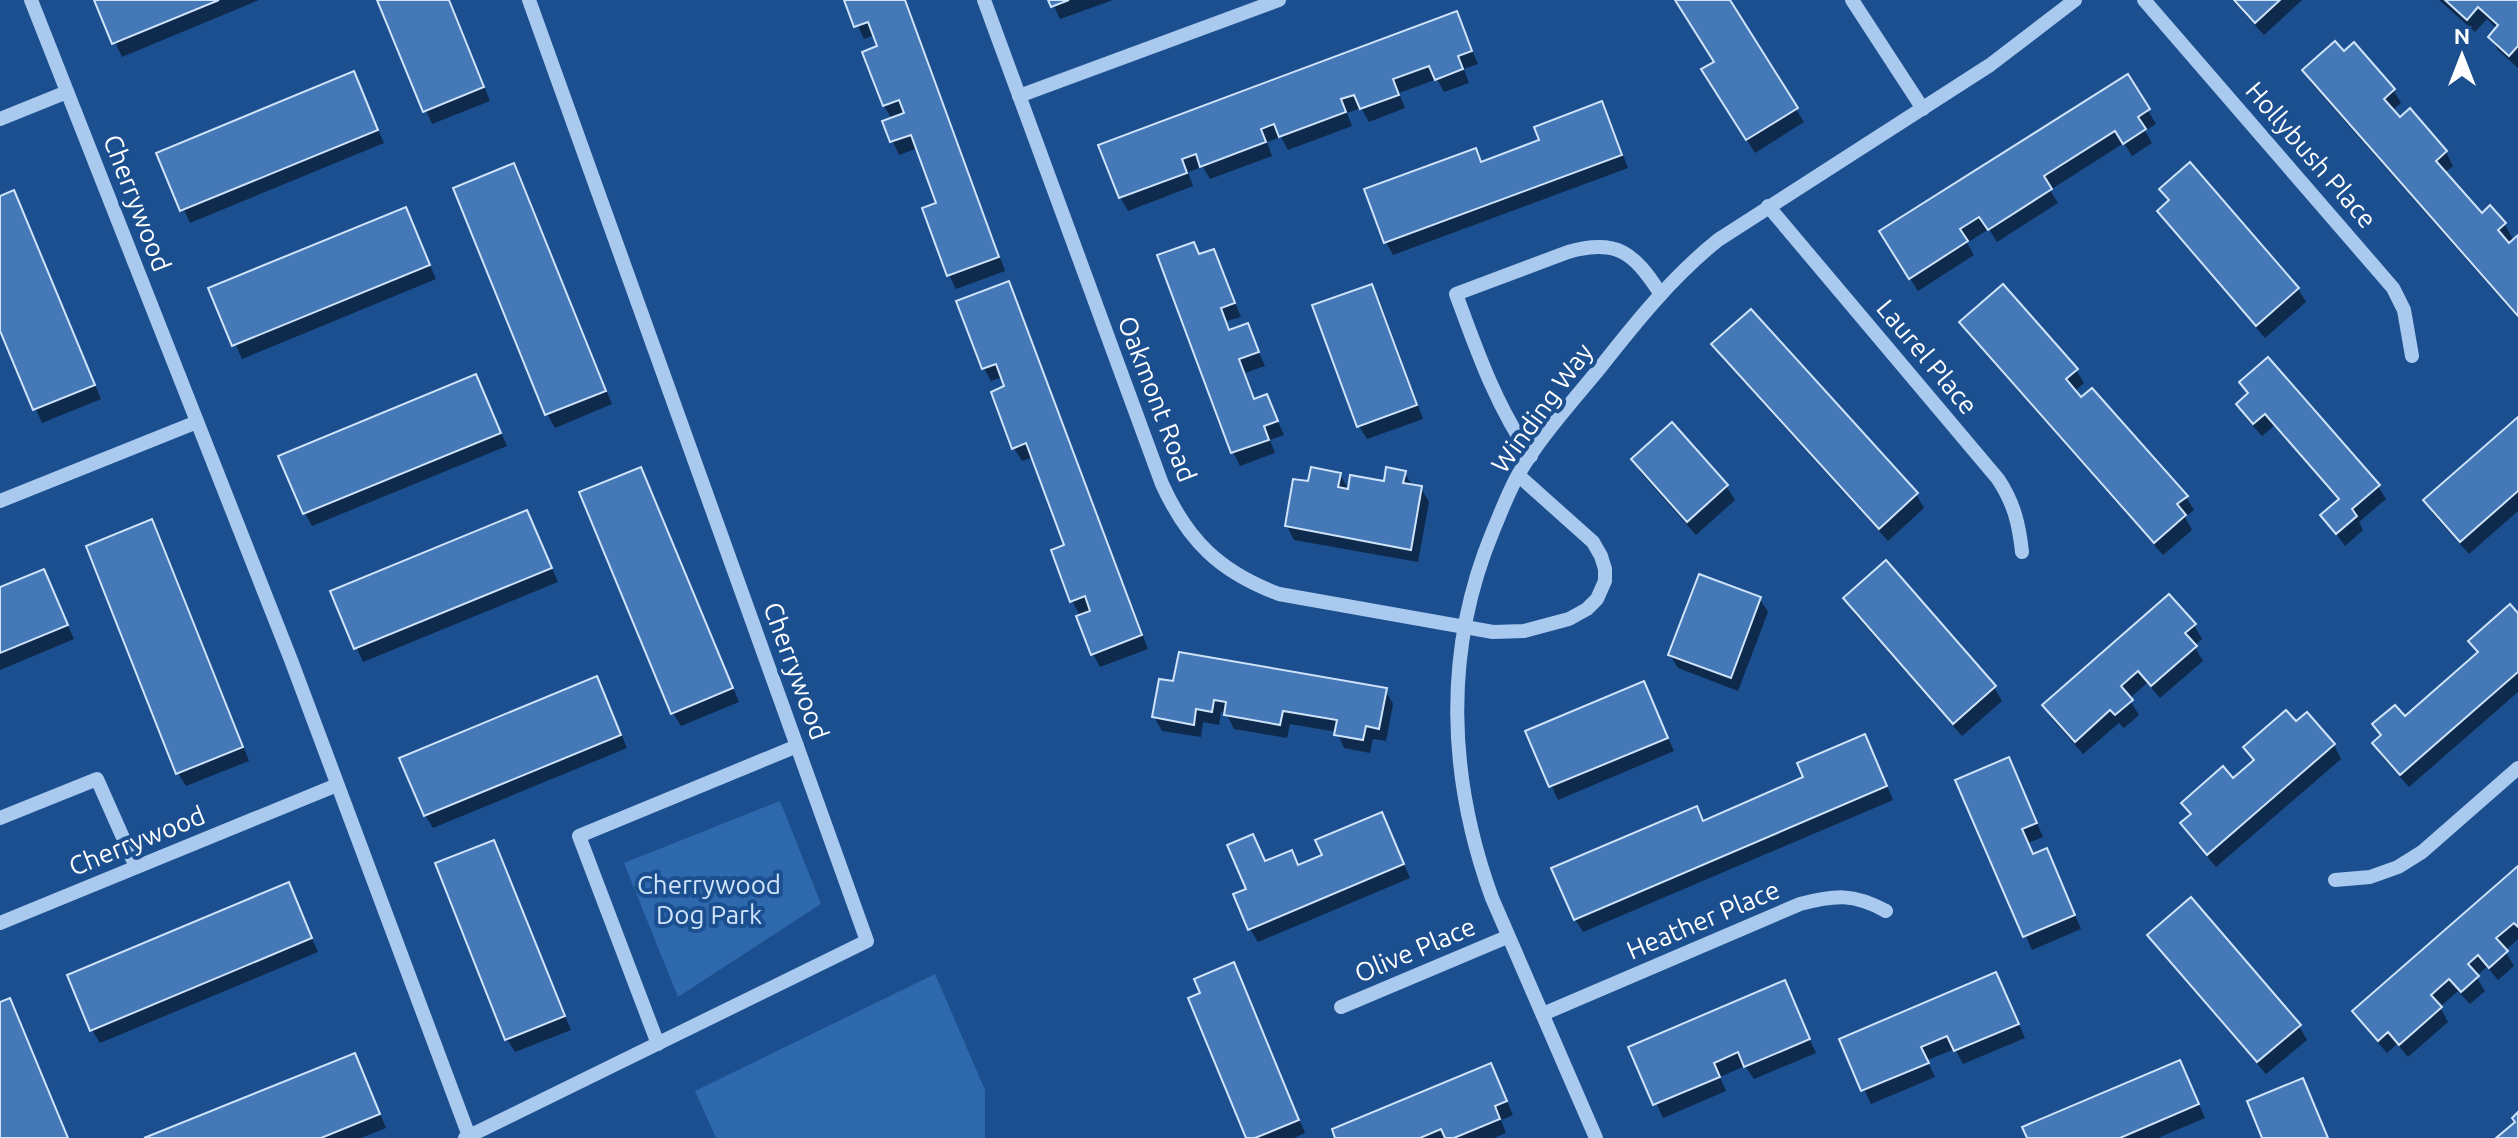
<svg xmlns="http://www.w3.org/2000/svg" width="2518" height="1138" font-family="Ubuntu,sans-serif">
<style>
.green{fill:#2e69ad}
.shadow{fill:#0007}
.building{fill:#4478b7;stroke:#cfe3fa;stroke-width:2}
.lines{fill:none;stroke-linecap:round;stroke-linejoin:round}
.minor{stroke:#a9c9ee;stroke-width:14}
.labels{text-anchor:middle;stroke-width:8;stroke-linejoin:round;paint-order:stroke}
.street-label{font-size:26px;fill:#fff;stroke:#1b4f8f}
.park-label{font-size:26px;fill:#cfe3fa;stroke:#1b4f8f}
</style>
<rect width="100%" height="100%" fill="#1b4f8f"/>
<g class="green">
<path d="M780,801L821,904L678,997L624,863Z"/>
<path d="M935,974L985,1090V1138H716L695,1091Z"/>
</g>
<g class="shadow">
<path d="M96,0H259L122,57Z"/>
<path d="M380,0H450L490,101L432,124Z"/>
<path d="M846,0H906L1005,271L956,289L949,275L938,204L918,148L899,155L884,122L892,119L884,106L865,53L879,47L875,35L864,39Z"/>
<path d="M1051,0H1113L1060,19Z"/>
<path d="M1676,0H1727L1804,122L1755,153L1712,83L1716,63Z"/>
<path d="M2232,0H2302L2264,35Z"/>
<path d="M2439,0H2518V68L2498,50L2490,37L2497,29L2487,19L2475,32Z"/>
<path d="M1456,14L1478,64L1464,69L1469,83L1444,92L1437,79L1399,93L1405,108L1369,122L1361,108L1347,113L1352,126L1288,150L1281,137L1267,142L1272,156L1210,179L1203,167L1188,172L1193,186L1128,211L1120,197L1101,147Z"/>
<path d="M2344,53L2393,90L2401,103L2392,111L2400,120L2409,111L2446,152L2453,166L2444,173L2482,216L2490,208L2505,225L2514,241L2518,238V318L2312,84L2304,71Z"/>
<path d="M353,74L384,143L190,223L159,154Z"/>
<path d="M2128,77L2156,124L2145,131L2152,143L2132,156L2124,143L2050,190L2058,203L1997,242L1989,229L1967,243L1974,255L1918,291L1889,245Z"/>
<path d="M1601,104L1608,117L1628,168L1393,255L1386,242L1475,150L1483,163L1541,142Z"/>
<path d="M2190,164L2298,289L2306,302L2265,338L2167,224L2159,211L2169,203L2162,189Z"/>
<path d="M513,166L521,179L612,404L555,428L547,414L456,189Z"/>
<path d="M0,198L20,206L101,399L42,423L0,326Z"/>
<path d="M405,209L436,279L242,359L211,289Z"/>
<path d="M1213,251L1241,317L1227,321L1230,331L1247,326L1265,366L1245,373L1255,401L1267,397L1284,435L1270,440L1275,453L1240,466L1233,452L1159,257L1200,256Z"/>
<path d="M1008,284L1016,297L1148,649L1100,667L1093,654L1081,617L1072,601L1066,546L1033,457L1022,461L1014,448L1007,387L1003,377L991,381L984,368Z"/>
<path d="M1371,286L1379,299L1423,419L1367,439L1359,426Z"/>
<path d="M1750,312L1916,494L1924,508L1888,541L1722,358L1714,344Z"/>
<path d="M1962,322L2076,370L2084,383L2074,392L2186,497L2194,510L2185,517L2192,530L2163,555L1969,335Z"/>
<path d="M476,377L507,446L312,526L305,513Z"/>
<path d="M2242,383L2378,486L2386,499L2359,522L2363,530L2345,546L2323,515L2339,501L2274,426L2262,436L2246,418L2238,404L2249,395Z"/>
<path d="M2518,419V511L2469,554L2433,514L2426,501Z"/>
<path d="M1672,425L1727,487L1735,500L1696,535L1641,473L1633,460Z"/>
<path d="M1404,472L1413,487L1421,488L1429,502L1418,562L1294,540L1287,526L1310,484L1340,474L1350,492L1385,483Z"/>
<path d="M647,482L739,702L681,726L673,713Z"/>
<path d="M527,512L558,582L363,662L332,592Z"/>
<path d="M151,521L159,535L249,761L186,786L178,773Z"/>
<path d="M1886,563L1994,687L2002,701L1962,736L1853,612L1846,598Z"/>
<path d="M43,571L74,639L0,670V589Z"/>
<path d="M1760,599L1768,612L1738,691L1678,668L1670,655Z"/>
<path d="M2518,616V692L2409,787L2382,757L2374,743L2382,737L2375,725L2405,719L2477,654L2470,641Z"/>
<path d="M2194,625L2202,639L2194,646L2203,661L2160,698L2147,683L2129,699L2139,715L2124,728L2119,723L2083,754L2052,719L2044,705Z"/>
<path d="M1160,681L1385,690L1393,704L1386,741L1373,739L1370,753L1344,748L1337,732L1290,724L1287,738L1234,729L1226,713L1221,712L1219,725L1203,722L1201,737L1162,731L1154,717Z"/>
<path d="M1643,683L1674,751L1558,800L1527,732Z"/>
<path d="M604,692L627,748L433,828L425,815Z"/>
<path d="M2307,715L2334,745L2341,759L2216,867L2190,837L2182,824L2191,816L2184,803L2233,781L2254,763L2245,748L2296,724Z"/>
<path d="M1872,750L1893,800L1583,932L1575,919L1704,822Z"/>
<path d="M2015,773L2043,837L2028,843L2034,856L2054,864L2081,929L2032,950L1957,781Z"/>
<path d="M1381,814L1410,878L1258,942L1250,929L1248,890L1253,836L1266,863L1291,852L1299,867L1325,856Z"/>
<path d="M493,842L571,1030L515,1052L507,1039Z"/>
<path d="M2518,868V939L2505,951L2514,966L2498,980L2487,967L2476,976L2485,991L2470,1004L2458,991L2440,1007L2448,1022L2408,1057L2397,1044L2387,1053L2362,1024L2354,1011Z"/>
<path d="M288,885L318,952L100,1043L92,1030Z"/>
<path d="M2149,935L2299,1026L2307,1040L2266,1074L2157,948Z"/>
<path d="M1234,965L1305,1133L1294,1138H1248L1202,994Z"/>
<path d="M1784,983L1816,1053L1754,1079L1745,1066L1720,1077L1726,1091L1663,1118L1631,1048Z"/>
<path d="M2003,988L2025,1038L1963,1064L1955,1049L1927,1060L1935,1077L1871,1104L1841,1040Z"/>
<path d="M10,1000L17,1014L68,1138H1L0,1004Z"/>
<path d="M2180,1062L2205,1118L2158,1138H2029Z"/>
<path d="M361,1069L386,1128L361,1138H149Z"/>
<path d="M1497,1079L1513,1115L1501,1120L1506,1133L1494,1138H1338Z"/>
</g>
<g class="building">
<path d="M94,0H219L112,44Z"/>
<path d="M377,0H449L484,87L423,112Z"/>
<path d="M844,0H905L999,257L947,276L922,208L936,203L911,135L890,142L882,121L904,113L899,100L883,106L862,52L877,46L868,22L854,27Z"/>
<path d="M1048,0H1069L1051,7Z"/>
<path d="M1675,0H1730L1798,108L1746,140L1701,69L1714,62Z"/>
<path d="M2234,0H2280L2255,23Z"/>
<path d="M2445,0H2518V46L2509,56L2488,37L2498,25L2478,7L2467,20Z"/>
<path d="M1457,11L1472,51L1458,56L1463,69L1435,80L1429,66L1393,79L1399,95L1360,109L1354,95L1341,99L1346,112L1279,137L1274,124L1261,129L1266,142L1200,167L1196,154L1182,159L1187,173L1119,198L1098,145Z"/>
<path d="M2335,41L2344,51L2354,42L2395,89L2384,99L2400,117L2410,108L2447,151L2436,161L2482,213L2490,205L2506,223L2498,230L2509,243L2518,235V316L2302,70Z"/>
<path d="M354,71L378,130L180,211L156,153Z"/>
<path d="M2128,74L2150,109L2138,117L2146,129L2123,144L2115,131L2044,176L2052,189L1988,230L1979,217L1960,229L1968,241L1909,279L1879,231Z"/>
<path d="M1602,101L1622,155L1384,243L1364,189L1476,148L1481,162L1539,140L1534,127Z"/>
<path d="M2190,162L2299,288L2256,326L2157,211L2169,200L2159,189Z"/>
<path d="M514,163L606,391L545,415L453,188Z"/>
<path d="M14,190L95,385L33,410L0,331V196Z"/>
<path d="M406,207L430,265L232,346L208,288Z"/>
<path d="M1194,242L1199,254L1214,249L1235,303L1221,308L1229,330L1248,323L1259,352L1239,359L1254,399L1267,394L1278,421L1264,426L1269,440L1231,453L1157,255Z"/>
<path d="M1009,281L1142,635L1091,655L1076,616L1090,611L1085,596L1070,602L1051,550L1064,545L1026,443L1012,449L991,392L1004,386L996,364L982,369L956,301Z"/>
<path d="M1372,284L1417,405L1357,427L1312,305Z"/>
<path d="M2003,284L2078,369L2066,379L2081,397L2092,388L2188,496L2177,504L2186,515L2154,543L1959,322Z"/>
<path d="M1751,309L1918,493L1879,529L1711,344Z"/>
<path d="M2268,357L2380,485L2352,509L2357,516L2336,534L2320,515L2339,499L2265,414L2253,424L2236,404L2248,393L2239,382Z"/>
<path d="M476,374L501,433L303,514L278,456Z"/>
<path d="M2518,417V491L2460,542L2423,500Z"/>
<path d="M1672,422L1728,485L1687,522L1631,459Z"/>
<path d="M641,467L733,688L671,714L579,492Z"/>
<path d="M1311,467L1341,473L1338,487L1348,489L1350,475L1384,481L1386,467L1406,471L1403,483L1422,486L1411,550L1285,526L1293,479L1308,481Z"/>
<path d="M527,510L552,568L354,649L330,591Z"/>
<path d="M152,519L243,747L176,774L86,546Z"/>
<path d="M1886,560L1996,686L1953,724L1843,598Z"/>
<path d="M44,569L68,625L0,653V587Z"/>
<path d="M1699,574L1761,597L1731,678L1668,655Z"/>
<path d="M2169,594L2196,624L2185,633L2197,646L2151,686L2138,671L2121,686L2133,700L2115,715L2110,710L2075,742L2042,705Z"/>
<path d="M2510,604L2518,613V672L2400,775L2372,743L2381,735L2372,724L2395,705L2405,716L2478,652L2468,641Z"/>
<path d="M1179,652L1387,688L1379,729L1366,726L1363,740L1334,735L1337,720L1283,711L1280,725L1224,715L1226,702L1214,700L1212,712L1196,709L1194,725L1152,717L1159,679L1173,681Z"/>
<path d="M597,676L621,735L424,816L399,758Z"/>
<path d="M1644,681L1668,738L1549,787L1525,731Z"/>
<path d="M2286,710L2296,721L2307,712L2335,744L2207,855L2180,823L2191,814L2181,803L2223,766L2233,778L2254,760L2243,747Z"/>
<path d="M1865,734L1887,786L1574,920L1551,868L1697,806L1703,821L1803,777L1797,763Z"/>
<path d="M2009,757L2037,823L2022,829L2033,854L2047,848L2075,915L2023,937L1955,780Z"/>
<path d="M1382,812L1404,864L1248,930L1233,894L1246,889L1227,845L1253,834L1265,861L1292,850L1298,865L1322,855L1315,840Z"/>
<path d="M494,840L565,1016L505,1040L435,863Z"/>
<path d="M2518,866V927L2514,923L2496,938L2508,951L2489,968L2478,955L2468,964L2479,976L2461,992L2449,979L2431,995L2442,1007L2399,1045L2388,1032L2378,1041L2352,1011Z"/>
<path d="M289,882L312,938L90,1031L67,975Z"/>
<path d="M2191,897L2301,1025L2257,1062L2147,935Z"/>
<path d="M1234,962L1299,1120L1255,1138H1246L1188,998L1200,993L1194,979Z"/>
<path d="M1996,972L2019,1024L1954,1051L1947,1036L1921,1047L1929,1063L1861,1091L1839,1039Z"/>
<path d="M1785,980L1810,1039L1744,1067L1738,1052L1714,1063L1720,1077L1653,1105L1628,1047Z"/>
<path d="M10,998L68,1138H0V1002Z"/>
<path d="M355,1053L380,1114L321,1138H144Z"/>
<path d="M2180,1060L2199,1104L2120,1138H2027L2022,1127Z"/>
<path d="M1491,1063L1507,1101L1495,1106L1500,1119L1454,1138H1445L1441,1129L1420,1138H1335L1332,1129Z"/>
<path d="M2303,1078L2328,1138H2262L2247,1101Z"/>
<path d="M2518,1112V1138H2496L2515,1122L2512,1118Z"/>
</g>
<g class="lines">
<g class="minor">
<path d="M31,0L291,660L469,1136"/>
<path d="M984,0L1162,484C1188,541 1220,572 1279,594L1493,632L1524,631L1569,619L1587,609L1597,599L1605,581V569L1601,556L1593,542L1518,475"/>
<path d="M1852,0L1923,109"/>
<path d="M2144,0L2393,288L2404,310L2412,356"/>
<path d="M1019,96L1279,0"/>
<path d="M0,119L67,92"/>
<path d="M1768,206L1998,479C2014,503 2019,524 2022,552"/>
<path d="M1531,456C1496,406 1477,351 1456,294L1568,252C1617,238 1634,253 1660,293"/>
<path d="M0,501L197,422"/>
<path d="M0,818L97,779L136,867"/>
<path d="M2335,880L2370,877L2398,867L2422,852L2518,768"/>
<path d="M0,923L337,785"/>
<path d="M1341,1007L1507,937"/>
<path d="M1543,1014L1800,904C1835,895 1853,893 1886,911"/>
<path d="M658,1044L579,836L797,746"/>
<path d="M465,1138L867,941L529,0"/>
<path d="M1596,1138L1492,898C1448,777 1443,651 1493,531C1501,512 1508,493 1518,475C1540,437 1571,403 1599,369C1636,322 1672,277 1718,240L1990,65L2075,0"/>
</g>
</g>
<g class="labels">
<g class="street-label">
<text transform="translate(2311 155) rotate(49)" y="9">Hollybush Place</text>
<text transform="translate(137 203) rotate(69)" y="9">Cherrywood</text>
<text transform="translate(1927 357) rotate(50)" y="9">Laurel Place</text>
<text transform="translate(1157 399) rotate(69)" y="9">Oakmont Road</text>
<text transform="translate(1542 408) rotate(-54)" y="9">Winding Way</text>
<text transform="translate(796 671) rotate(70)" y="9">Cherrywood</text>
<text transform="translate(137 841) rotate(-22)" y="9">Cherrywood</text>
<text transform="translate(1703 920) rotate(-23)" y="9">Heather Place</text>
<text transform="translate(1415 950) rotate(-23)" y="9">Olive Place</text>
</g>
<g class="park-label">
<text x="709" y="894">Cherrywood<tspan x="709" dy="30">Dog Park</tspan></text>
</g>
</g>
<g transform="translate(2462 56)" stroke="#1b4f8f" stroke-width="6" paint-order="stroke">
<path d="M0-6L14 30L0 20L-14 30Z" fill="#ffffff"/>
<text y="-12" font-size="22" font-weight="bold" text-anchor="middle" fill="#ffffff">N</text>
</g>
</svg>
